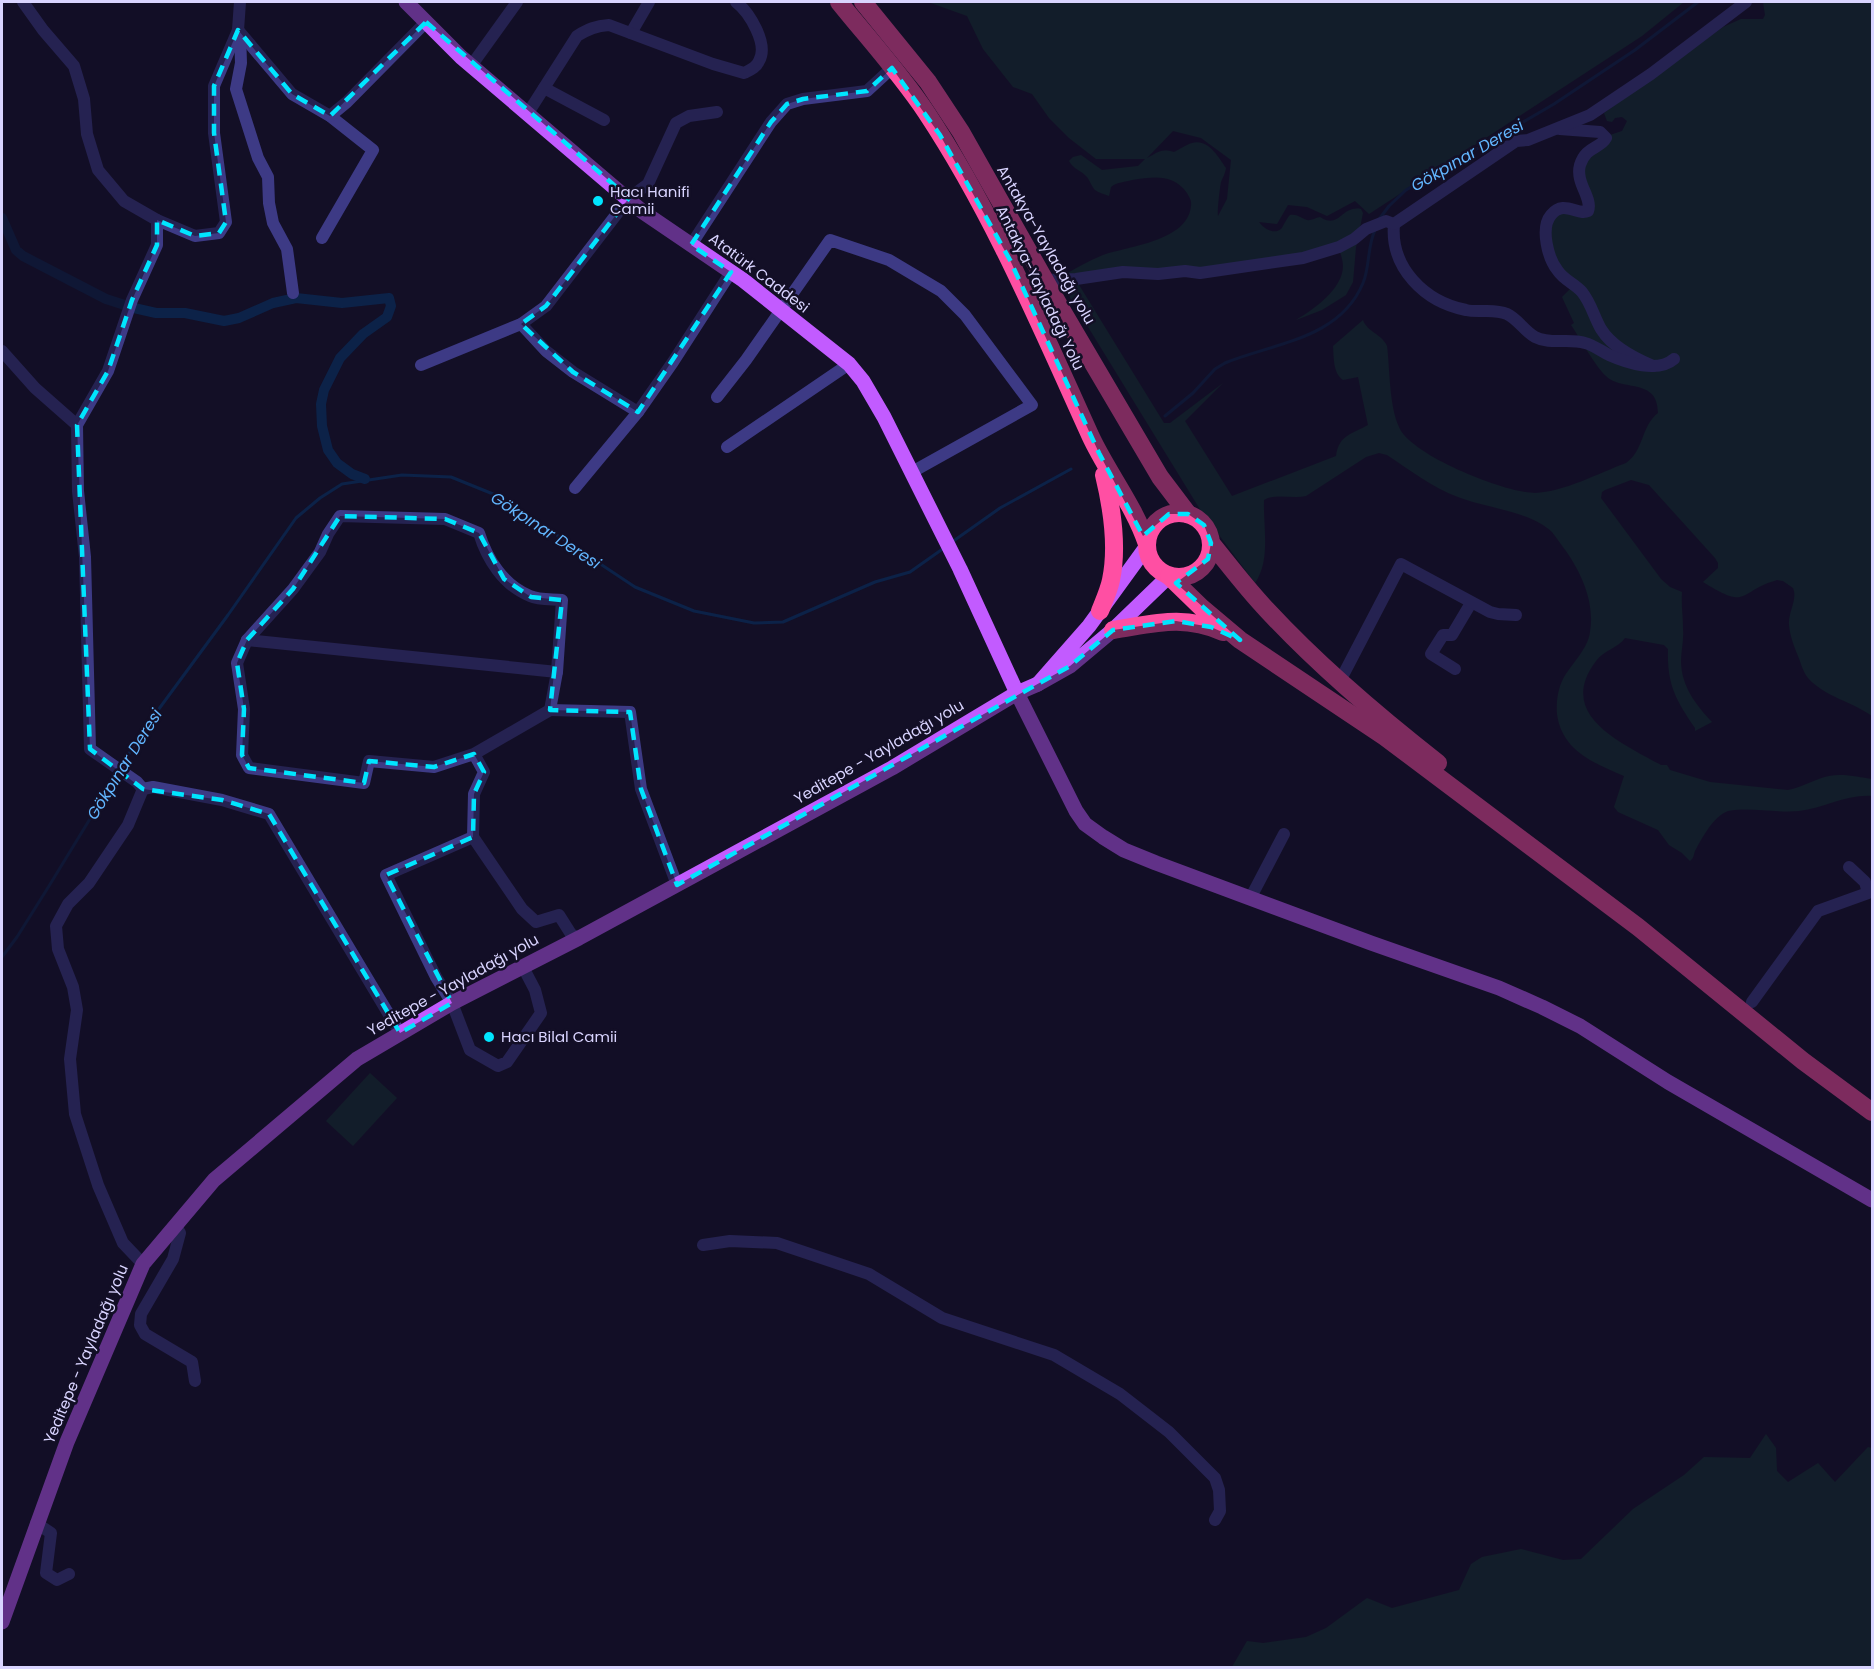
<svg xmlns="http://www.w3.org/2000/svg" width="1874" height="1669" font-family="Poppins,sans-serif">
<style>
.green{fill:#12302f;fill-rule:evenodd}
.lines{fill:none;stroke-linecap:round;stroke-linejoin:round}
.stream{stroke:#0c2248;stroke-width:3}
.canal{stroke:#0c2248;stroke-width:10}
.minor{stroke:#3d3a85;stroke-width:12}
.major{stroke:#c25bff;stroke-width:15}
.highway{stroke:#ff4fa3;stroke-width:18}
.marked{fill:none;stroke:#00e5ff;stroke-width:4.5;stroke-dasharray:12 8;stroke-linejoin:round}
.poi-dot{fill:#00e5ff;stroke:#130f26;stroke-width:2}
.labels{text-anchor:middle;stroke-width:5;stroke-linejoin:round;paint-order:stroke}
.poi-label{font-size:15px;fill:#d9d4ff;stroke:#130f26;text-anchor:start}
.street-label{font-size:15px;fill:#d9d4ff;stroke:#130f26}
.water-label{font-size:16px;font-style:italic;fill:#62b6ff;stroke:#130f26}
</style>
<rect width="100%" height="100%" fill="#130f26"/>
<g class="green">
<path d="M928,2H1684L1642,36L1369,214L1355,201L1327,216L1307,207L1288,205L1277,224L1259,222C1263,228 1275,236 1282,228C1283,226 1287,218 1290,215C1298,214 1300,218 1307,220C1311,221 1315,218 1320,217C1340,230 1341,205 1361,209L1363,213L1356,247L1353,282L1346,295L1322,310L1296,320C1314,309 1343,289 1343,266C1343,260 1340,253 1339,247L1303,258L1076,280L1164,423H1170L1223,383L1185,421L1232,496L1336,456C1339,434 1353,434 1368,425L1358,377L1343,380C1333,373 1334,358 1333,346L1363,320C1367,332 1382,334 1387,346C1390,370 1389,405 1399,427C1410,455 1505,493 1535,493C1564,492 1599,473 1626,463C1644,451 1641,426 1658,413C1658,377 1622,392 1606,376C1595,366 1580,338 1571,325L1574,323L1562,297L1574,285L1564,278L1547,239L1554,211L1586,213L1579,170L1610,135L1622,131L1627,121L1622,117L1615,118L1612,122L1607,121L1604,113L1723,27L1741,19H1763L1765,15L1763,2H1872V716C1853,702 1825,697 1808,678C1803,672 1801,663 1798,656C1794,646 1790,636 1789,625C1788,612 1798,599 1793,588L1783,581L1777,580C1736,592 1750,611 1703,582L1718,568V563L1715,558L1649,485L1631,480L1605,490L1602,492L1601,498L1661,579L1670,587L1682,592C1681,604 1683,616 1683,629C1684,640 1681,651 1681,661C1681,686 1696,705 1712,722L1695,731V728C1675,699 1667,684 1668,649L1664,645L1625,638C1618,648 1604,650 1596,661C1555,715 1622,743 1661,765H1667L1670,770L1710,782L1788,790C1803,787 1815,779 1829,776C1843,773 1859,777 1872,779V796C1847,794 1824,808 1799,811C1775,813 1751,807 1728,811C1713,817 1704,835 1696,849C1693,854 1695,857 1690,861L1682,853L1669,845L1658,830L1618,812L1614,807L1624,776C1594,763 1562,751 1557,714C1556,702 1558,689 1563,679C1572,663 1588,649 1590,632C1595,603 1582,574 1566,551C1561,545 1557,538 1552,532C1531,511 1485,508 1458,497C1433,488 1410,470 1387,455L1379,453L1366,457L1306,496C1292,499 1276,493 1264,500C1263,527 1271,560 1255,583L1201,511L1058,278C1073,270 1088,261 1103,255C1129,246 1188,241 1191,206C1192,200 1189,197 1187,193C1173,173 1153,177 1132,180C1125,182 1117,182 1111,187L1109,196C1105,194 1099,193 1095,190C1092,187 1090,181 1087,177C1081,170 1074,170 1069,161L1073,157L1081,155L1102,170L1138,166L1145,159H1096L1069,138L1049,118L1032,94L1013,87L983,49L967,16ZM1173,131L1201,138L1231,160L1227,199L1218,216C1217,212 1220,186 1221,182C1223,177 1225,174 1226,168C1217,155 1206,135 1187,145C1182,147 1179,150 1174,152C1159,148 1158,153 1147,158Z"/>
<path d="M370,1073L397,1098L353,1146L326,1121Z"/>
<path d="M1766,1434L1776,1448L1777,1471L1788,1482L1818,1463L1835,1482L1868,1447L1872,1448V1667H1232L1247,1641L1263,1643L1306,1637L1326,1628L1367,1598L1392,1608L1459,1590L1471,1564L1482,1557L1521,1549L1563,1560L1581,1559L1633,1509L1684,1475L1704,1457L1750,1458Z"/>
</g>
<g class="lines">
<g class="stream">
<path d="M1380,218L1389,206L1406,190L1554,104L1635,50L1698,2"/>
<path d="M1165,416L1193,393L1215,369L1225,363C1274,343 1340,339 1363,283C1370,267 1367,247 1375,230"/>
<path d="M952,542L1000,508L1071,469"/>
<path d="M121,768L139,736L228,615L296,518L320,498L342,484L402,475L451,477L498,496L635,587L694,611L754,623L783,622L875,582L910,572L944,548"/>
<path d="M2,957L17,937L49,886L118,773"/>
</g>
<path class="canal" d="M2,218L16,250L23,256L106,299L134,308L156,313H185L224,321L239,318L273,303L296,298L342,303L389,298L391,306L387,317L363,334L340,358L324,390L321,404L322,426L328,450L337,463L352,474L365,479"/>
<g class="minor">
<path d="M23,2L43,30L74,66L84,99L87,134L98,170L124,201L157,220V245L132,300L108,371L77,425L78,491L85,557L90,749L137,782L143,789L128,825L89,883L68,904L56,926L58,949L73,987L77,1010L70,1059L75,1114L98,1185L123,1243L143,1264"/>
<path d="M238,30L292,94L330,116L373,150L322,238"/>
<path d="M240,33L241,63L236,89L258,158L268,177L269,203L273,223L287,249L293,293"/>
<path d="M631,33L649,2"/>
<path d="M471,66L517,2"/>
<path d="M544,88L604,120"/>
<path d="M528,113L577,36C588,29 596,26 609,25L713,64L744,73C750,70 756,68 759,61C769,44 749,12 736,2"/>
<path d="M330,116L347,102L426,22"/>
<path d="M1560,129L1600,132L1606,138C1600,149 1586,146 1580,165C1575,183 1593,198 1588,211C1577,216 1564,199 1551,215C1540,228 1548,259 1558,271C1564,280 1575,284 1582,292C1591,303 1594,317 1601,329C1612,347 1634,358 1653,366"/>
<path d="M157,220L195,236L219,233L226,222L214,133V86L238,30L240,2"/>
<path d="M1394,224C1390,268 1425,302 1466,310C1479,313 1494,308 1507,314C1518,319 1524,331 1535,337C1550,345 1569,338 1585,343C1593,345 1601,351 1609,355C1627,363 1658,373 1674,359"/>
<path d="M691,245L771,122L787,104L803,99L867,91L892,68"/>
<path d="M1045,280L1076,279L1123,272L1158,274L1185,271L1200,273L1303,258L1339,247L1354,239L1366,229L1386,221L1394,224L1516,141L1528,140L1590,115L1651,74L1746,2"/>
<path d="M521,324L546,351L573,372L638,412"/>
<path d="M2,351L35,388L77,425"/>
<path d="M421,365L521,324L546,306L629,198L648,184L676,123L689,116L717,112"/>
<path d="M717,397L746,360L830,240L889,260L941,291L965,315L1032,405L912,472"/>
<path d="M727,447L849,364"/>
<path d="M575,488L638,412L673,362L731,272"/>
<path d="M247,640L557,672"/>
<path d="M1455,669L1431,654L1443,635H1452L1471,603"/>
<path d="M1340,681L1401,564L1490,612L1498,614L1516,615"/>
<path d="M550,710L630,712L641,789L677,885"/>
<path d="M474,754L550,710L557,672L562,600C552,599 539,600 530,596C503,585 487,559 479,533L445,519L340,516L328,534L320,552L293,589L247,640L237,663L244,709L242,755L249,768L364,783L369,761L434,767L474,754L484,772L474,794L473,837L386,875L436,977L452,1003L470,1050L498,1066L507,1062L541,1013L535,990L523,967"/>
<path d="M143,789L153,787L222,800L269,814L400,1033"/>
<path d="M473,837L522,909L536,922L559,915L571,934L579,938"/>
<path d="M1251,897L1284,834"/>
<path d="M1752,1002L1818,911L1868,893L1865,882L1849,867"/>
<path d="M176,1226L180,1233L173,1259L141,1314L140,1325L145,1334L192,1362L195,1381"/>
<path d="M703,1245L730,1241L777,1243L869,1274L942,1318L1054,1355L1120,1394L1169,1432L1215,1478L1219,1490L1220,1511L1215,1520"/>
<path d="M36,1523L51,1533L46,1573L57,1580L69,1574"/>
</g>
<g class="major">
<path d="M406,2L461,57L643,212L743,280L849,364L863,381L884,417L960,569L1017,693L1076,811L1085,824L1103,837L1124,850L1156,863L1371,943L1499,988L1542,1007L1580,1026L1668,1082L1872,1200"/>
<path d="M1147,546L1089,626L1038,684L1070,666L1113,630L1169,576"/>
<path d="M2,1622L67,1442L143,1264L214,1180L357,1059L452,1003L579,938L892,768L1017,693L1038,684"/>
</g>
<g class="highway">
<path d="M839,2C868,38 900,73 926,112C993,213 1040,325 1090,435C1107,472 1134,505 1147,544"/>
<path d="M863,2L928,82L961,132L1064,314L1160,477L1188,514"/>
<circle cx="1179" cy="545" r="32"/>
<path d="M1211,543C1229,565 1247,589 1267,610C1319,666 1379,717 1438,763"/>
<path d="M1169,576L1202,608L1240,640L1385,737L1638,927L1803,1061L1872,1112"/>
<path d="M1100,611C1104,601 1109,590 1111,580C1118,547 1112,508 1104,475"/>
<path d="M1113,630C1153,624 1183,614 1223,632"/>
</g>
</g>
<path d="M0 0H1874V1669H0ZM426,22L629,198L546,306L521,324L573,372L638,412L731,272L691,245L771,122L787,104L803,99L867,91L892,68L940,135L1010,260L1099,453L1143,536L1169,514H1188L1204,525L1211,543L1208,559L1176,583L1240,640L1211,627L1176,621L1113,630L1070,666L677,885L641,789L630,712L550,710L562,600L531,597L504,579L479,533L445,519L340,516L293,589L247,640L237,663L244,709L242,755L249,768L364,783L369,761L434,767L474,754L484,772L474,794L473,837L386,875L452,1003L400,1033L269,814L222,800L143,789L90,749L77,425L108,371L132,300L157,245V220L195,236L219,233L226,222L214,133V86L238,30L292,94L330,116Z" fill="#130f26" fill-opacity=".55" fill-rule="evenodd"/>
<path class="marked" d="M426,22L629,198L546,306L521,324L573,372L638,412L731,272L691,245L771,122L787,104L803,99L867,91L892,68L940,135L1010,260L1099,453L1143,536L1169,514H1188L1204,525L1211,543L1208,559L1176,583L1240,640L1211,627L1176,621L1113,630L1070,666L677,885L641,789L630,712L550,710L562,600L531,597L504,579L479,533L445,519L340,516L293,589L247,640L237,663L244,709L242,755L249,768L364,783L369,761L434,767L474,754L484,772L474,794L473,837L386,875L452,1003L400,1033L269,814L222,800L143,789L90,749L77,425L108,371L132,300L157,245V220L195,236L219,233L226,222L214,133V86L238,30L292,94L330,116Z"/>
<g class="poi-dot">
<circle cx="598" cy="201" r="6"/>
<circle cx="489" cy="1037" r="6"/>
</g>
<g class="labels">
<g class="poi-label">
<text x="610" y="197">Hacı Hanifi<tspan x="610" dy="17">Camii</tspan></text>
<text x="501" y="1042">Hacı Bilal Camii</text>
</g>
<g class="street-label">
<text transform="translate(1046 245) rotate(60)" y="5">Antakya-Yayladağı yolu</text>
<text transform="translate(759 273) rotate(37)" y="5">Atatürk Caddesi</text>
<text transform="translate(1040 288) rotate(64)" y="5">Antakya-Yayladağı Yolu</text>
<text transform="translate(879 752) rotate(-30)" y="5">Yeditepe - Yayladağı yolu</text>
<text transform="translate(453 985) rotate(-29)" y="5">Yeditepe - Yayladağı yolu</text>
<text transform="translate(86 1354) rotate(-67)" y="5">Yeditepe - Yayladağı yolu</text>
</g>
<g class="water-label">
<text transform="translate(1467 155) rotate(-30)" y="6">Gökpınar Deresi</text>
<text transform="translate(546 530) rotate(33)" y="6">Gökpınar Deresi</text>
<text transform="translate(124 764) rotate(-58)" y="6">Gökpınar Deresi</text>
</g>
</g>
<rect width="1874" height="1669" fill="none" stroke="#d9d4ff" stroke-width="6"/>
</svg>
